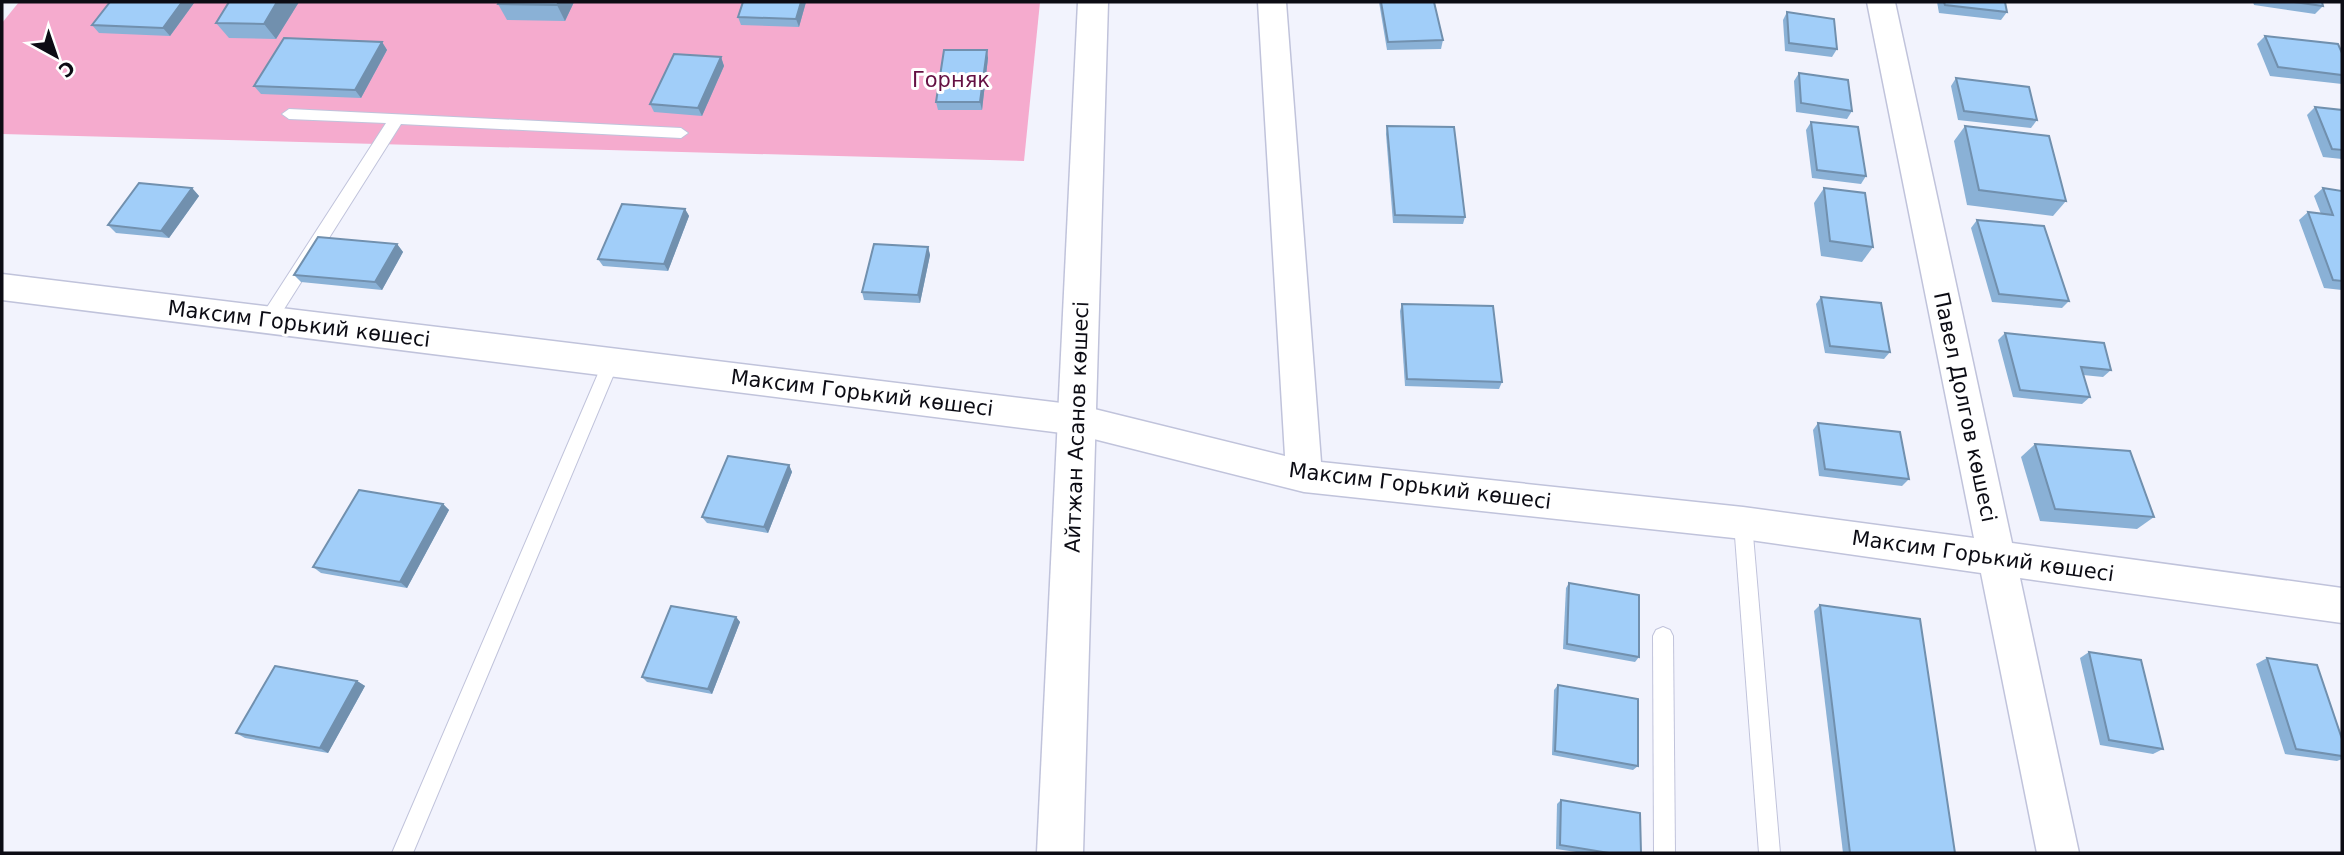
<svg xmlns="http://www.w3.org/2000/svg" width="2344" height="855" font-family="'DejaVu Sans',sans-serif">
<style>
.green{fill:#f5abce}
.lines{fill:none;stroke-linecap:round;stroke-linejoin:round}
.service-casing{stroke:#c0c3db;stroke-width:2}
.minor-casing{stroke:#c0c3db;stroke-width:3}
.tertiary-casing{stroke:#c0c3db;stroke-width:3}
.service{fill:#fff;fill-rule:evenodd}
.minor{fill:#fff;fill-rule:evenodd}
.tertiary{fill:#fff;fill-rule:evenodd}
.wall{fill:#8ab1d6}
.shaded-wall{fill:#7190ae}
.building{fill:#a1cef9;stroke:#7190ae;stroke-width:2}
.labels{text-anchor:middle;stroke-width:6;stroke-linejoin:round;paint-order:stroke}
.park-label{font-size:21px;fill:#641043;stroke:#fff}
.street-label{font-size:21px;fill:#0c0c14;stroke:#fff}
</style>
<rect width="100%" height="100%" fill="#f2f3fd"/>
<path class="green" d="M19,2H1040L1024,161L2,134V23Z"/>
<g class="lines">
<defs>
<g id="service">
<path d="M289,109L681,128L688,133L681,138L401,124L274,325H262L260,320L262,315L386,123L289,119L282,114Z"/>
<path d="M611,355L617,357L619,362L413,853H392L603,362L605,357Z"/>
<path d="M1743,515L1749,517L1752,523L1780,853H1759L1734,523L1737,517Z"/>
<path d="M1663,627L1670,630L1673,636L1675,853H1654L1653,636L1656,630Z"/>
</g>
<path id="minor" d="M1258,2H1286L1321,462L1743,507L1974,538L1867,2H1895L2012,543L2342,588V623L2020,578L2079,853H2037L1981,573L1743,539L1304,492L1078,435L2,300V274L1078,405L1285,456Z"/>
<path id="tertiary" d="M1078,2H1108L1083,853H1037Z"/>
</defs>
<use href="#service" class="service-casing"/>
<use href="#minor" class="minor-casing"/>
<use href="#tertiary" class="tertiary-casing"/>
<use href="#service" class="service"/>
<use href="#minor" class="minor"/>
<use href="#tertiary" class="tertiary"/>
</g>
<g class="wall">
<path d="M229,2H299L276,39L229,38L216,23Z"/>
<path d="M499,2H574L565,21L507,20L498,4Z"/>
<path d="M743,2H806L799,27L741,25L738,17Z"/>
<path d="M1379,2H1434L1443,40L1441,49L1387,50Z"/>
<path d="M1937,2H2005L2007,12L2001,20L1939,13Z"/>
<path d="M2253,2H2322L2323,6L2315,14L2254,5Z"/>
<path d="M194,3L170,36L99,33L92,25Z"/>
<path d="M1787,12L1837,49L1832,57L1785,51L1783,20Z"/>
<path d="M2265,36L2342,53V84L2270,76L2257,44Z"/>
<path d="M382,42L387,50L361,98L261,94L254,86Z"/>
<path d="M721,57L724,66L702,116L654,112L650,104Z"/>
<path d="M988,58L982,110H938L936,102Z"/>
<path d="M1799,73L1852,111L1847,119L1796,112L1794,81Z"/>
<path d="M1956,78L2037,120L2031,128L1958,120L1951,86Z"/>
<path d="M2315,107L2342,110V159L2323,157L2307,115Z"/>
<path d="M1811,122L1866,176L1861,184L1812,178L1806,130Z"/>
<path d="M1387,126L1465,217L1463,224L1393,223L1386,134Z"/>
<path d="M1965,126L2066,201L2053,216L1967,205L1954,141Z"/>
<path d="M192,188L199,196L169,238L116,233L108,225Z"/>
<path d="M1824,188L1873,247L1862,262L1821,256L1814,203Z"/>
<path d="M2323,188L2342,191V290L2324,288L2299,220L2308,212L2321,214L2314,196Z"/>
<path d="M685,209L689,216L668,271L603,266L598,259Z"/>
<path d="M1977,220L2069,301L2062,308L1992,302L1971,228Z"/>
<path d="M397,244L403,252L382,290L301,282L294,275Z"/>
<path d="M928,247L930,255L920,303L864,300L862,292Z"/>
<path d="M1821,297L1890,352L1884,359L1825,353L1816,304Z"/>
<path d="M1402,304L1502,382L1499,389L1405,386L1400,311Z"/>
<path d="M2005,333L2111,370L2103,377L2083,375L2090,397L2082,404L2013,397L1998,340Z"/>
<path d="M1818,423L1909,479L1902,486L1819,476L1813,430Z"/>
<path d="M2035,444L2154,517L2137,529L2040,521L2021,457Z"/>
<path d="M789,465L792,472L768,533L707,523L702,517Z"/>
<path d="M443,504L449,510L407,588L321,573L313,567Z"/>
<path d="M1569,583L1639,657L1635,662L1563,649L1566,588Z"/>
<path d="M1820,605L1955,853H1843L1814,611Z"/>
<path d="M736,617L740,622L712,694L647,682L642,677Z"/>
<path d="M2089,652L2163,749L2153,754L2100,745L2080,658Z"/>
<path d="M2267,658L2342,739V759L2337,761L2285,754L2256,664Z"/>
<path d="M357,681L365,686L328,753L245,738L236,733Z"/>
<path d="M1558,685L1638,766L1633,770L1552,755L1554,690Z"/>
<path d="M1561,800L1641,853H1583L1556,849L1557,804Z"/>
</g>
<g class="shaded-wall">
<path d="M182,2L194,3L170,36L163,28Z"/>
<path d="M277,2H299L276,39L264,24Z"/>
<path d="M559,2H574L565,21L557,5Z"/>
<path d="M801,2H806L799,27L796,19Z"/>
<path d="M382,42L387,50L361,98L355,90Z"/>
<path d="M987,50L988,58L982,110L980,102Z"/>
<path d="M721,57L724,66L702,116L698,108Z"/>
<path d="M192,188L199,196L169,238L161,231Z"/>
<path d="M685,209L689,216L668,271L664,264Z"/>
<path d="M397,244L403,252L382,290L375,282Z"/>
<path d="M928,247L930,255L920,303L918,295Z"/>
<path d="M789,465L792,472L768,533L764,527Z"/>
<path d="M443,504L449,510L407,588L400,582Z"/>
<path d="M736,617L740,622L712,694L708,689Z"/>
<path d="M357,681L365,686L328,753L320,748Z"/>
</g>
<g class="building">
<path d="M110,2H182L163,28L92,25Z"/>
<path d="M229,2H277L264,24L216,23Z"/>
<path d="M499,2H559L557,5L498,4Z"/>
<path d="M743,2H801L796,19L738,17Z"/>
<path d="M1381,2H1434L1443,40L1388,42Z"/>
<path d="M1944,2H2005L2007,12L1945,5Z"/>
<path d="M2294,2H2322L2323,6Z"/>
<path d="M1787,12L1834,19L1837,49L1789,43Z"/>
<path d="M2265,36L2338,44L2342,53V75L2278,67Z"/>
<path d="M284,38L382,42L355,90L254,86Z"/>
<path d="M944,50H987L980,102H936Z"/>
<path d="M674,54L721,57L698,108L650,104Z"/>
<path d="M1799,73L1848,80L1852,111L1801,103Z"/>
<path d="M1956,78L2029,87L2037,120L1964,111Z"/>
<path d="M2315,107L2342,110V150L2332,149Z"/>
<path d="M1811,122L1858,127L1866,176L1817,170Z"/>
<path d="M1387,126L1454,127L1465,217L1395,215Z"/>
<path d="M1965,126L2049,136L2066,201L1979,190Z"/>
<path d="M139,183L192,188L161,231L108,225Z"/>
<path d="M1824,188L1865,193L1873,247L1830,241Z"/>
<path d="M2323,188L2342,191V281L2333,280L2308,212L2333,215Z"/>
<path d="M622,204L685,209L664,264L598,259Z"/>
<path d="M1977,220L2044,226L2069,301L1999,294Z"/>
<path d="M318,237L397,244L375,282L294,275Z"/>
<path d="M874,244L928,247L918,295L862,292Z"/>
<path d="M1821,297L1881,303L1890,352L1830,346Z"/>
<path d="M1402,304L1493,306L1502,382L1407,379Z"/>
<path d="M2005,333L2104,343L2111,370L2081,367L2090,397L2020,390Z"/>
<path d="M1818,423L1900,432L1909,479L1825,469Z"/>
<path d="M2035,444L2130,451L2154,517L2055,509Z"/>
<path d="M728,456L789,465L764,527L702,517Z"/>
<path d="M359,490L443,504L400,582L313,567Z"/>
<path d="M1569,583L1639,595V657L1567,644Z"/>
<path d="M1820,605L1920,619L1955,853H1850Z"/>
<path d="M671,606L736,617L708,689L642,677Z"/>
<path d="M2089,652L2141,660L2163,749L2109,740Z"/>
<path d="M2267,658L2317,665L2342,739V756L2296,749Z"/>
<path d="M275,666L357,681L320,748L236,733Z"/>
<path d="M1558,685L1638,699V766L1555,751Z"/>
<path d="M1561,800L1640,813L1641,853H1609L1560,845Z"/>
</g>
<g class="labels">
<g class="park-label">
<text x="951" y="87">Горняк</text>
</g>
<g class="street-label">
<text transform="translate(299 324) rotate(7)" y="7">Максим Горький көшесі</text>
<text transform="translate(862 393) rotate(7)" y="7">Максим Горький көшесі</text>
<text transform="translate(1965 407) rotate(78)" y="7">Павел Долгов көшесі</text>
<text transform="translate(1077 427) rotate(-88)" y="7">Айтжан Асанов көшесі</text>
<text transform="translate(1420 486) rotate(7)" y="7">Максим Горький көшесі</text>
<text transform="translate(1983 556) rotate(8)" y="7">Максим Горький көшесі</text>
</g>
</g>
<rect width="2344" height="855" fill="none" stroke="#0c0c14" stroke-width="7"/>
<g transform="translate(56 56) rotate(140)" stroke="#ffffff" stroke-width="5" paint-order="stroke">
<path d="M0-5L12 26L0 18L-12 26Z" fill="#0c0c14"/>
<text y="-10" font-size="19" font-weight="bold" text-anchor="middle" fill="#0c0c14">С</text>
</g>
</svg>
